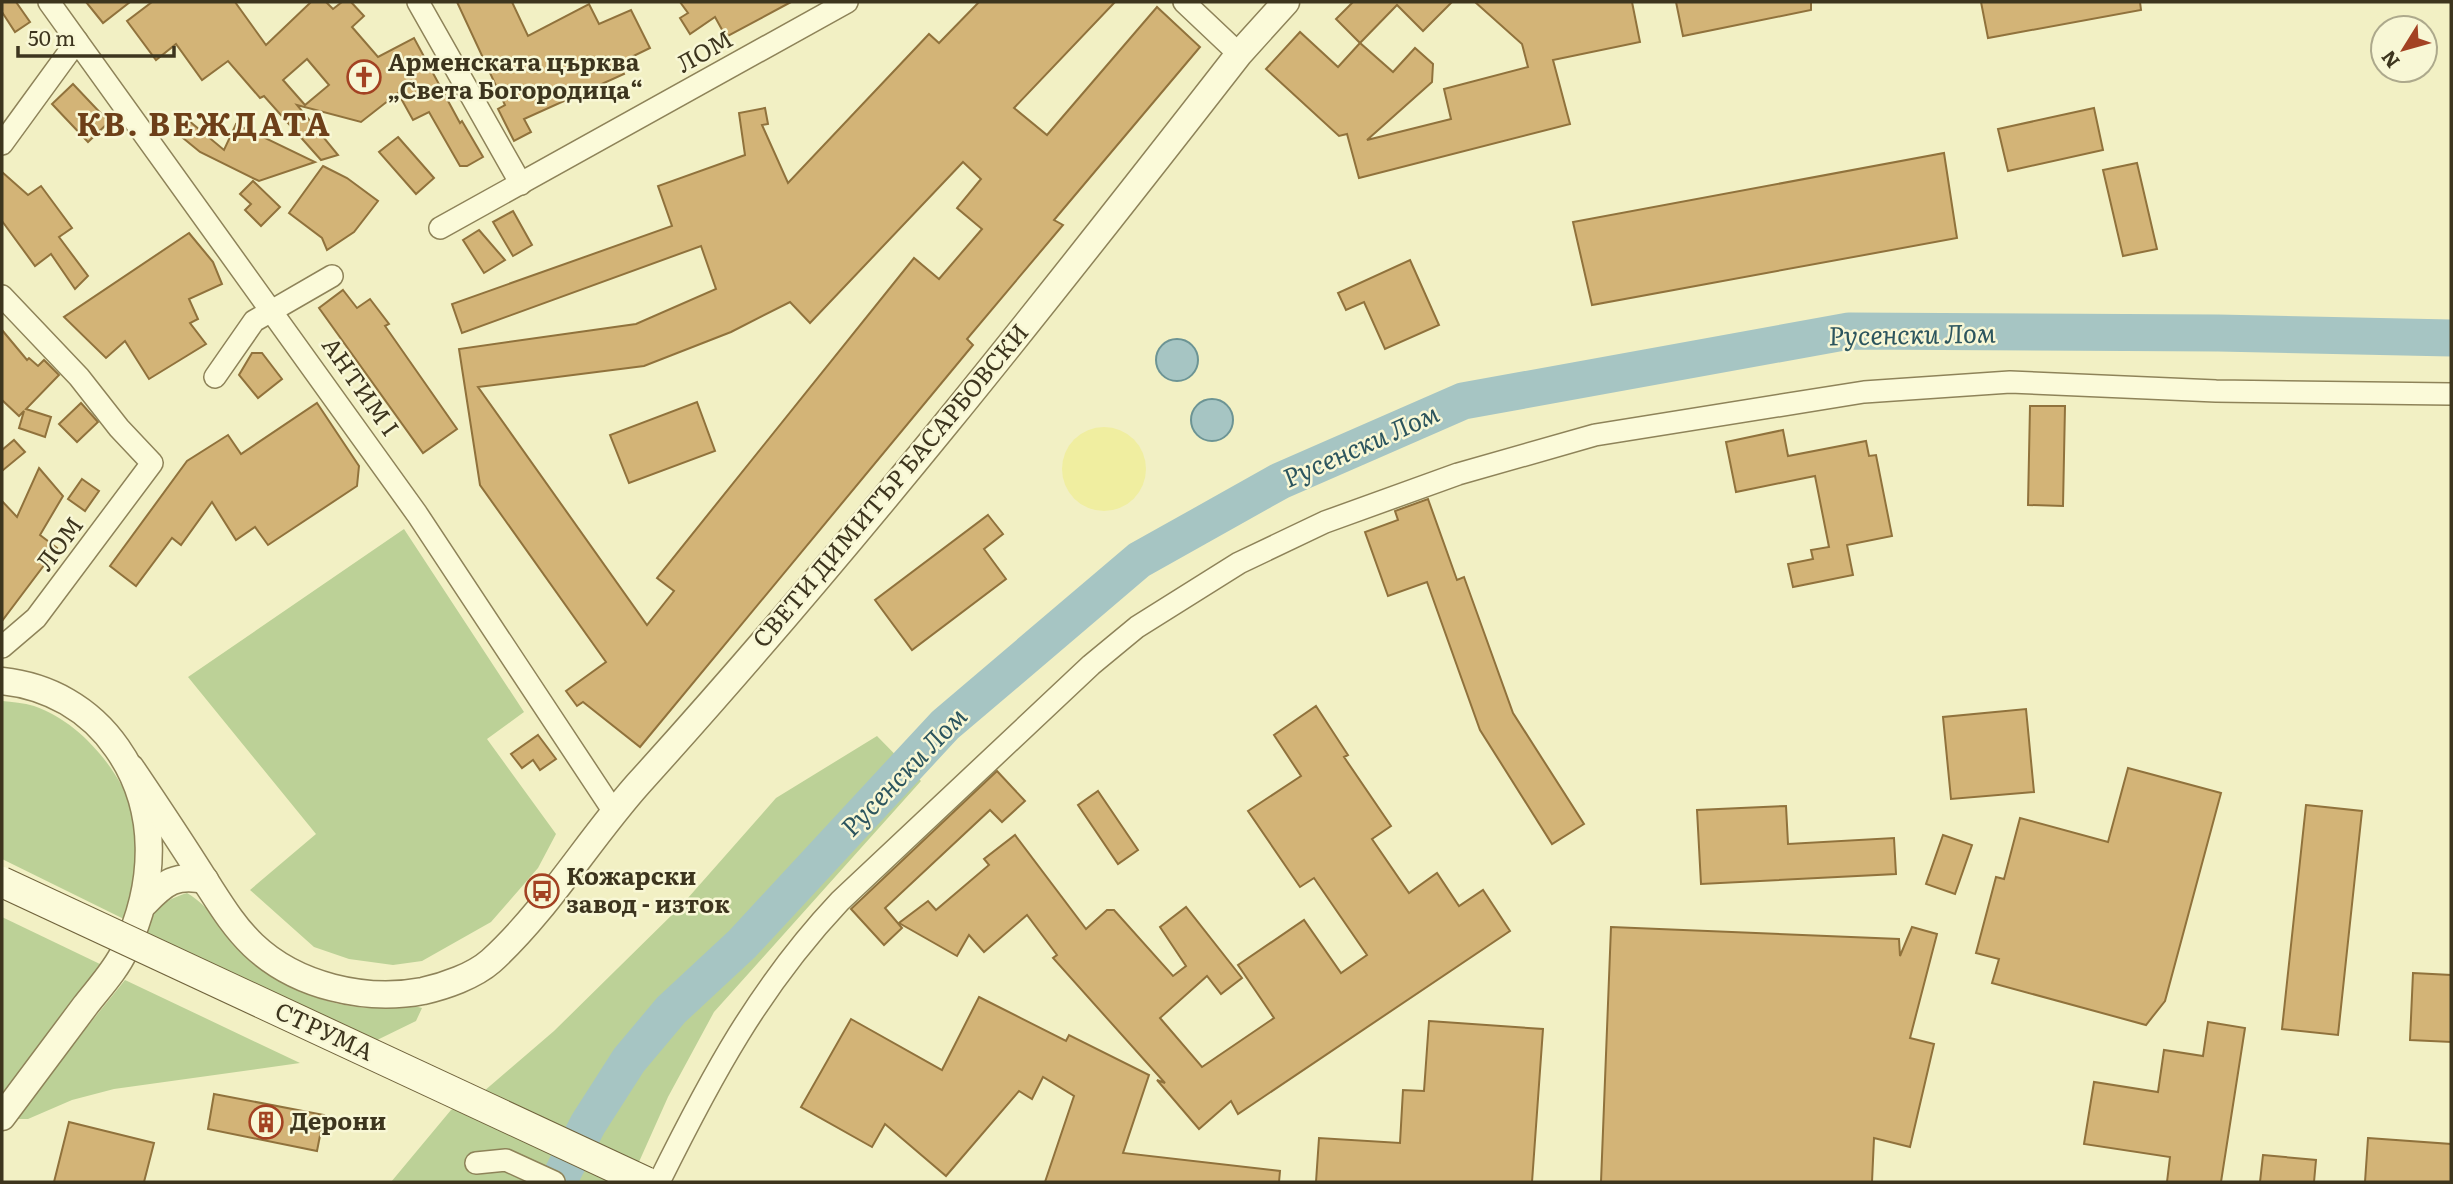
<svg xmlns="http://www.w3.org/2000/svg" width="2453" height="1184" font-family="Literata,serif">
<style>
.green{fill:#bcd197}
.sand{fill:#f0eea0}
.water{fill:#a6c5c3;stroke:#6c9494;stroke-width:2}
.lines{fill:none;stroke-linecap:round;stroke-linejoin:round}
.river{stroke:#a6c5c3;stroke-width:37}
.building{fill:#d3b477;stroke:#90723c;stroke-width:2;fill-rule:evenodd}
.minor-casing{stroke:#8e8359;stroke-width:24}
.tertiary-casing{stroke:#8e8359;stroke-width:29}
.minor{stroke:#fbfad9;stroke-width:21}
.tertiary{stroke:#fbfad9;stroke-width:26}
.secondary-bridge-casing{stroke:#70633c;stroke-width:32;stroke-linecap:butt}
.secondary-bridge{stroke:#fbfad9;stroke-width:30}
.labels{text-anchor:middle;stroke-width:5;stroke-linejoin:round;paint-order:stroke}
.street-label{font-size:24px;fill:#3d351e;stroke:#f8f7d5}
.poi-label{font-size:24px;font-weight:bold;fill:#3d351e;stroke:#f8f7d5;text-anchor:start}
.water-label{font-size:26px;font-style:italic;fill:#2c555e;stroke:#f8f7d5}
.district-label{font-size:32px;font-weight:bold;letter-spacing:2px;fill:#6e4019;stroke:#f8f7d5}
</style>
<rect width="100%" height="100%" fill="#f2f0c4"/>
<g class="green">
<path d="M404,529L524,712L487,739L556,834L538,868L491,922L422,961L393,965L349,959L314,947L250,890L316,834L188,677Z"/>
<path d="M2,701C12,702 24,703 34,706C92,726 139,795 144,854C146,875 135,902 130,922L2,859Z"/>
<path d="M877,736L921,781L714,1012L668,1097L630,1182H391L451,1110L476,1098L554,1031L680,907L776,798Z"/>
<path d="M187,893C220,913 241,956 277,979C306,997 345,1009 380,1008C396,1008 406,1003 422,1008L416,1021L373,1042L147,934C148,909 166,900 187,893Z"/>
<path d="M2,917L102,965L2,1098Z"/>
<path d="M125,980L300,1063L114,1089L72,1100L28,1119H18L20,1110Z"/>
</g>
<circle class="sand" cx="1104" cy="469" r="42"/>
<g class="water">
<circle cx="1177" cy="360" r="21"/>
<circle cx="1212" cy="420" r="21"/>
</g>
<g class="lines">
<path class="river" d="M558,1182L588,1124L629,1060L671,1010L742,944L945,725L1139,560L1280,481L1463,401L1849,331L2218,333L2451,338"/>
</g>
<g class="building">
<path d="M2,2H16L30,22L15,32L2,12Z"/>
<path d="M86,2H130L103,23Z"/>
<path d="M152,2H235L266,45L311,2H326L333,9L342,2H351L364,16L352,27L378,57L414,38L460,123L462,121L483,157L467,166H460L429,112L413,120L398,93L361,122L297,105L338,155L321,160L264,96L260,98L228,61L202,80L176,44L156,60L127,21ZM307,59L329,85L305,105L283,80Z"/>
<path d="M457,2H512L528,36L589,4L599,24L631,10L650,48L619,63L624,74L524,119L531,132L514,141L498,109L505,105Z"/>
<path d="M680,2H791L726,37L715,17L690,34L680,18L688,13Z"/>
<path d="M979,2H1115L1014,108L1047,135L1157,7L1200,47L1054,220L1063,225L967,339L973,345L640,747L583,702L577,706L566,691L606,662L480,485L459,349L636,324L716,289L701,246L462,333L452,304L672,226L658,186L745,155L739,113L765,108L768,124L762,125L788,183L929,34L939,43ZM963,162L981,179L957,208L982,229L939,279L914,258L657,578L674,591L647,625L478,387L644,366L731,332L790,302L810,323Z"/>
<path d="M1353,2H1452L1423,31L1397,5L1360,43L1336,19Z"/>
<path d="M1475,2H1632L1640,42L1553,60L1570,124L1359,178L1347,134L1339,136L1266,69L1300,32L1338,67L1360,43L1393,72L1415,48L1433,64L1432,82L1367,140L1451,119L1444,89L1528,67L1522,44Z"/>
<path d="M1676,2H1811V10L1683,36Z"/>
<path d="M1981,2H2140L2141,10L1988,38Z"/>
<path d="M73,84L109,122L88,142L52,104Z"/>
<path d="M2094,108L2103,150L2008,171L1998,129Z"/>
<path d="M188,120L224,150L236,124L315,162L259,181L200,152L177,133Z"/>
<path d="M398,137L434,178L416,194L379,152Z"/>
<path d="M1944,153L1957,238L1592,305L1573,222Z"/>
<path d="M2137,163L2157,249L2123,256L2103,170Z"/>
<path d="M323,166L347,178L378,201L354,232L327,250L322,238L289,213Z"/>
<path d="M2,172L28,195L41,186L72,228L59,237L88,276L75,289L51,254L35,266L2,221Z"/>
<path d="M253,181L280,207L261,226L245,210L251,204L240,194Z"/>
<path d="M513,211L532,245L513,256L493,222Z"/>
<path d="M479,230L505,260L484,273L463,240Z"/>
<path d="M189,233L213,262L222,284L189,299L198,319L190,323L206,344L149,379L125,341L106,358L64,317Z"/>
<path d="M1410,260L1439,325L1385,349L1364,302L1346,310L1338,293Z"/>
<path d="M343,290L357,308L370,299L389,324L385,326L457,429L423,453L319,308Z"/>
<path d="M2,330L27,360L29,358L38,366L44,360L59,375L26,409L51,417L45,437L19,428L24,411L19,416L2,400Z"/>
<path d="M252,353H262L282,379L258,398L239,375Z"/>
<path d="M697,402L715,451L629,483L610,435Z"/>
<path d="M81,403L98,422L77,442L59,424Z"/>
<path d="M317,403L359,466L357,486L268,545L255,527L236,540L212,502L181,545L172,538L136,586L110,566L187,461L228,435L241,454Z"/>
<path d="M2030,406H2065L2063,506L2028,505Z"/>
<path d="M1783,430L1788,456L1866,441L1869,456L1876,455L1892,536L1847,545L1853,575L1793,587L1788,564L1813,559L1811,550L1829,547L1815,476L1736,492L1726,442Z"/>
<path d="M14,440L25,452L2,471V450Z"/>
<path d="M39,468L63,496L40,535L57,548L2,621V501L17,517Z"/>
<path d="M82,479L99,491L85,511L68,499Z"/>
<path d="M1428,499L1457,580L1464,577L1513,713L1584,824L1552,844L1480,730L1427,582L1388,596L1365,532L1398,520L1395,511Z"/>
<path d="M988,515L1003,534L984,549L1006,579L912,650L875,600Z"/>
<path d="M1316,706L1348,755L1344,757L1391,826L1372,839L1409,893L1437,873L1459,906L1483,890L1510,931L1238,1114L1231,1101L1199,1129L1157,1080L1165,1083L1053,958L1057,955L1027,915L984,952L969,935L957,956L899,923L928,901L936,910L989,865L984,859L1015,835L1086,929L1107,910H1114L1173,976L1186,966L1160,927L1186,907L1242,978L1221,994L1207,976L1160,1018L1202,1067L1274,1018L1238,965L1304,920L1341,973L1367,955L1314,878L1300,887L1248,811L1301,776L1274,735Z"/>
<path d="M2026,709L2034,792L1951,799L1943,717Z"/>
<path d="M538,735L556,759L540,770L533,760L522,768L511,754Z"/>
<path d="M2128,768L2221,793L2165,1001L2146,1025L1992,983L1999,959L1976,953L1996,877L2004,879L2020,818L2108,842Z"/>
<path d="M997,771L1025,801L1002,822L990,810L885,908L902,928L884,945L851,909Z"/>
<path d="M1098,791L1138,850L1118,864L1078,805Z"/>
<path d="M2306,805L2362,811L2338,1035L2282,1029Z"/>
<path d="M1786,806L1788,844L1894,838L1896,874L1701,884L1697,810Z"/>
<path d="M1943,835L1972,845L1955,894L1926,884Z"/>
<path d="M1611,927L1899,939L1900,956L1912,927L1937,934L1910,1038L1934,1044L1910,1147L1874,1138L1872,1182H1601Z"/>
<path d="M2413,973L2451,975V1042L2410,1040Z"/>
<path d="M979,997L1066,1041L1069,1035L1149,1075L1123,1153L1280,1171L1279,1182H1045L1074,1096L1043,1077L1032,1099L1019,1091L946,1176L885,1124L872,1147L801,1107L851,1019L942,1070Z"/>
<path d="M1429,1021L1543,1029L1532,1182H1316L1319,1138L1400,1143L1403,1090L1424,1091Z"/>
<path d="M2208,1022L2245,1028L2221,1182H2167L2170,1157L2084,1144L2094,1082L2158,1092L2164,1050L2203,1056Z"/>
<path d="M214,1094L324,1115L317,1151L208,1129Z"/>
<path d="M69,1122L154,1143L144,1182H54Z"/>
<path d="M2368,1138L2451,1144V1182H2365Z"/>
<path d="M2263,1155L2316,1160L2314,1182H2260Z"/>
</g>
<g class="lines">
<defs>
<g id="minor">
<path d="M49,2L417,514L614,812"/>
<path d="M418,2L521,184"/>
<path d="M1184,2L1239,54"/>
<path d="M2,144L77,41"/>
<path d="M440,228L847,2"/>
<path d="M2,296L79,377L119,428L152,463L36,618L2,647"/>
<path d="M215,377L254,321L332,276"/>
<path d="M476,1163L506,1160L554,1182"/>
<path d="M659,1182C711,1077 759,987 840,901L1091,665L1137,627L1239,563L1325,522L1458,474L1595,435L1864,392L2010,382L2216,391L2451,394"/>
</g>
<g id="tertiary">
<path d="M2,681C49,686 90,709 117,748C160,809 156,885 125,950C116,970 98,989 85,1006C57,1043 30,1080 2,1117"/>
<path d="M131,768C156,805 180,841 204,879C219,902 233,926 253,945C296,986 365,1002 423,991C445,986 474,976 491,961C548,909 588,840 639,783C850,550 1046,302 1239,54L1286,2"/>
<path d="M145,903C165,882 176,874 205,880"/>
</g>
</defs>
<use href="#minor" class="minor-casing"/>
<use href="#tertiary" class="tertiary-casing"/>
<use href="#minor" class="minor"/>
<use href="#tertiary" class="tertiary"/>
<defs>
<path id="secondary-bridge" d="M2,882L646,1182"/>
</defs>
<use href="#secondary-bridge" class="secondary-bridge-casing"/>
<use href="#secondary-bridge" class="secondary-bridge"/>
</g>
<defs>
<symbol id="church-ring" viewBox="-11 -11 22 22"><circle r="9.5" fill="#f8f7d5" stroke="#a34223" stroke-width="1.5"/><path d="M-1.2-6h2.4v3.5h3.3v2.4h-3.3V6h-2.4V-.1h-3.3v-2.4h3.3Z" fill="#a34223"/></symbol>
<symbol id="bus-ring" viewBox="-11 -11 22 22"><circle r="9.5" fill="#f8f7d5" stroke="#a34223" stroke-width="1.5"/><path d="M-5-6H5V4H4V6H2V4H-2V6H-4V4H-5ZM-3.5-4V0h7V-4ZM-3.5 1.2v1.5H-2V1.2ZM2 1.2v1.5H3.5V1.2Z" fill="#a34223"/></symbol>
<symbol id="building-ring" viewBox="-11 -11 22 22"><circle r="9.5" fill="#f8f7d5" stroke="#a34223" stroke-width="1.5"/><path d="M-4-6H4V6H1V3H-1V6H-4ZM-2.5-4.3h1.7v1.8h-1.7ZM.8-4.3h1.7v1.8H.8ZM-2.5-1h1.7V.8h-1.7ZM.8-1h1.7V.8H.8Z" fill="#a34223"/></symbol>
</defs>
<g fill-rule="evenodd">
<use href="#church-ring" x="345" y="58" width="38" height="38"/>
<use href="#bus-ring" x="523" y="872" width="38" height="38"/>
<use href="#building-ring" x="247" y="1103" width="38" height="38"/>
</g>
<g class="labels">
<g class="street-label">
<text transform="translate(705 52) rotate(-29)" y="8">ЛОМ</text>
<text transform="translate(360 387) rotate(55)" y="8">АНТИМ I</text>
<text transform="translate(891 486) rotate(-50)" y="8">СВЕТИ ДИМИТЪР БАСАРБОВСКИ</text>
<text transform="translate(60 544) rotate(-53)" y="8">ЛОМ</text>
<text transform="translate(324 1032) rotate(25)" y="8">СТРУМА</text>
</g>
<g class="poi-label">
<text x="388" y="71">Арменската църква<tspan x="388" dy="28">„Света Богородица“</tspan></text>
<text x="566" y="885">Кожарски<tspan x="566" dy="28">завод - изток</tspan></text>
<text x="290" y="1130">Дерони</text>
</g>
<g class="water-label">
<text transform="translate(1912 335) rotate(-1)" y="9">Русенски Лом</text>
<text transform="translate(1361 446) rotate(-24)" y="9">Русенски Лом</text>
<text transform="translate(904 772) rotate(-46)" y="9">Русенски Лом</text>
</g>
<g class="district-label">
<text x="204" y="136">КВ. ВЕЖДАТА</text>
</g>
</g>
<rect width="2453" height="1184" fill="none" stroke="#3d351e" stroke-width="7"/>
<g transform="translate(2404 49) rotate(233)"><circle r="33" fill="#f8f7d5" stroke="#ada98c" stroke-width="2"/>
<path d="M0-5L12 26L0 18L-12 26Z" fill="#a34223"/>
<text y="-10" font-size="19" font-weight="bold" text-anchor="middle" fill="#3d351e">N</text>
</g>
<path d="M18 46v10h156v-10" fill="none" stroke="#3d351e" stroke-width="3.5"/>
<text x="28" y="46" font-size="21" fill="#3d351e" stroke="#f8f7d5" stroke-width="5" paint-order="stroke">50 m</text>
</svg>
